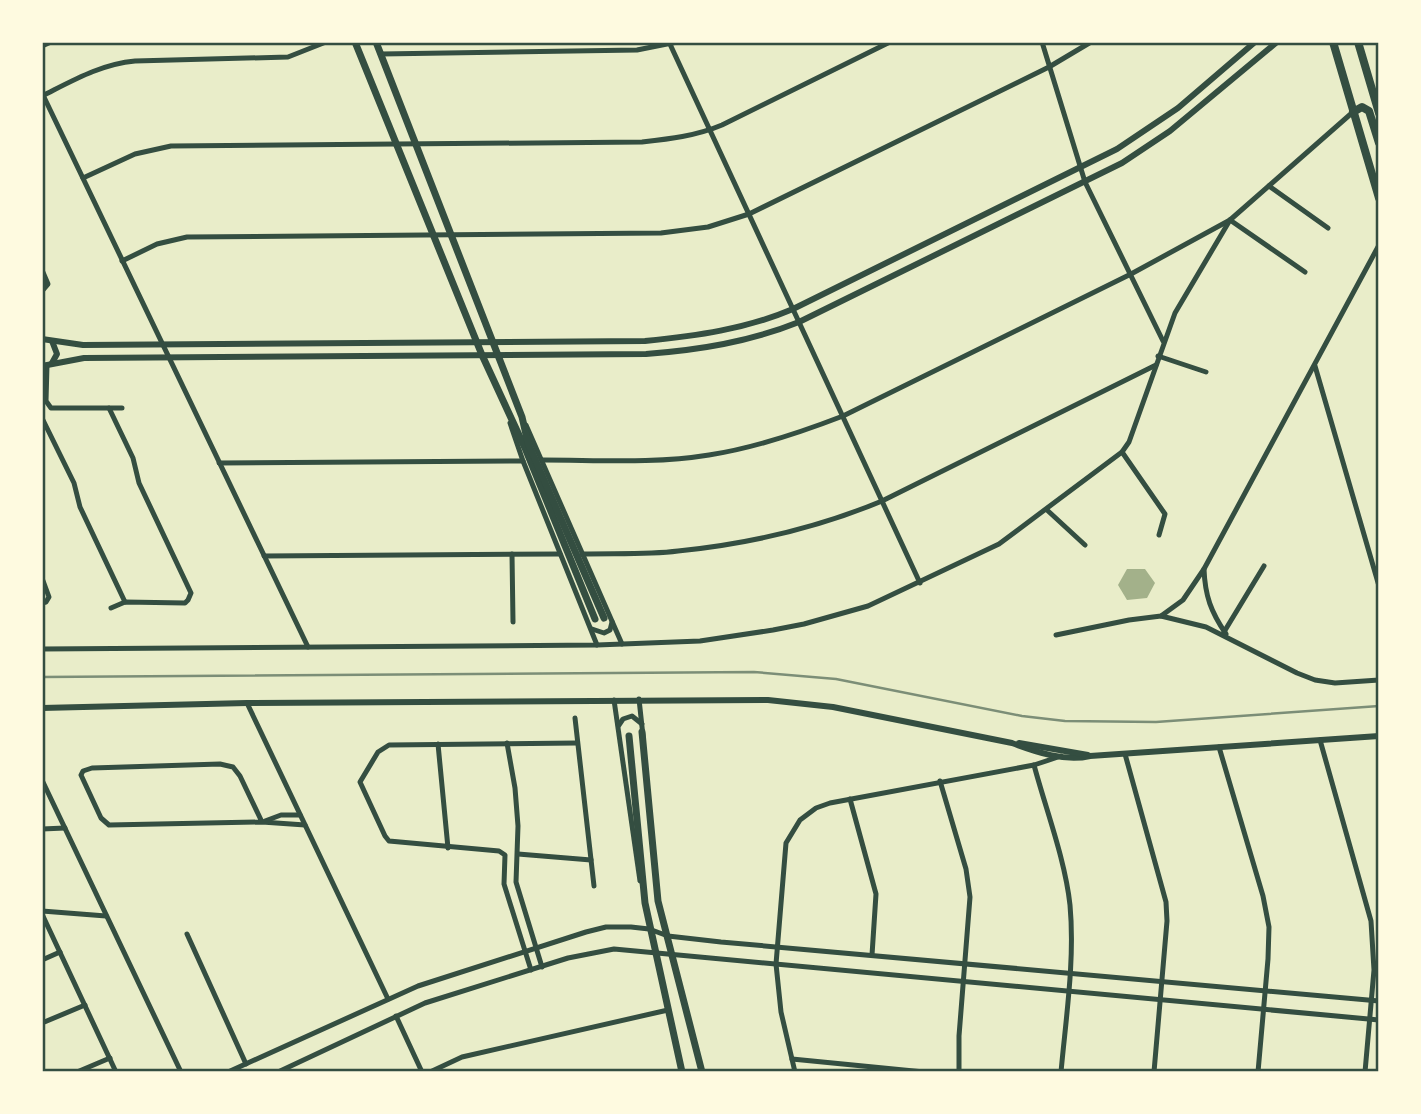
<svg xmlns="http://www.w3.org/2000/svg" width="1421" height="1114" font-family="Inter,sans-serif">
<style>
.water{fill:#a3b18a}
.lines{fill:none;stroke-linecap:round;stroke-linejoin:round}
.minor{stroke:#344e41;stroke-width:5}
.tertiary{stroke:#344e41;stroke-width:6}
.secondary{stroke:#344e41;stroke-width:7}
.primary{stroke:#344e41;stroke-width:8}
.rail{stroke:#7c8e77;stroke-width:2.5}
.neatline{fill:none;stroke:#344e41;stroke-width:2.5}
</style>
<rect width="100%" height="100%" fill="#e9edc9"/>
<path class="water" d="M1127,569H1145L1155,583L1147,598L1127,600L1118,585Z"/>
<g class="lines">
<g class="minor">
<path d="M669,42L920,583"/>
<path d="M1042,42L1085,182L1163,341"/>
<path d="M42,46L51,42"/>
<path d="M381,54L637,50L677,42"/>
<path d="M43,95L308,647"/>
<path d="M42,96C72,81 101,64 135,61L288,57L326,42"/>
<path d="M83,178L135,154L171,146L642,142C669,139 696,136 722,125L890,42"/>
<path d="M1269,186L1328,228"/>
<path d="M1230,220L1305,272"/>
<path d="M122,261L157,244L187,237L661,233L708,227L749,214L1049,67L1091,42"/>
<path d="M42,270L48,284L42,291"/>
<path d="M1158,356L1206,372"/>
<path d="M47,365L46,401L51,408H122"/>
<path d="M1315,366L1379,586"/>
<path d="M109,408L133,458L139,483L191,593L188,600L185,603L125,602L111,608"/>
<path d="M42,418L74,483L80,507L125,602"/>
<path d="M510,423L523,461L597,645"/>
<path d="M526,425L622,644"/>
<path d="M1122,452L1165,514L1159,535"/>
<path d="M543,460C598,460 654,464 709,455C755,448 799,433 843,416L1131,274L1230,220L1353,112"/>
<path d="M219,463L523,461"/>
<path d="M1047,510L1085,545"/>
<path d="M512,554L513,622"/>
<path d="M582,554C614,553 647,555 678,551C748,544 817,528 882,501L1156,365"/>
<path d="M264,556L560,554"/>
<path d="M1204,569C1205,596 1211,612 1226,634"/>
<path d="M42,578L49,597L46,602L42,603"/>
<path d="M1161,616L1206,627L1297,673L1315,680L1335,683L1379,680"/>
<path d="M592,629L604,633L610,630L612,622"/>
<path d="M1224,632L1264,566"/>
<path d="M1056,635L1129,620L1161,616L1183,600L1204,569L1379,245"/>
<path d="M42,649L597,645L700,641L773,630L804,624L868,606L999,544L1122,452L1129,442L1175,313L1230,220"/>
<path d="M639,699L643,736"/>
<path d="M614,700L640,881"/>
<path d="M247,703L388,999"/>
<path d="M575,718L594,886"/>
<path d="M619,725L623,719L632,716L642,724"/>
<path d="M1320,740L1371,921L1374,970L1365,1072"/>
<path d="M507,743L515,788L518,826L516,882L542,967"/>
<path d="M438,744L448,848"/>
<path d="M1219,747L1263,896L1269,927L1268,959L1258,1072"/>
<path d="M1125,754L1166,902L1167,921L1154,1072"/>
<path d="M1034,765C1046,810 1065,859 1070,905C1075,960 1066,1017 1061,1072"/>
<path d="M42,780L181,1072"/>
<path d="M940,781L966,869L970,897L959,1036V1072"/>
<path d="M850,799L876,894L872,955"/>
<path d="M265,821L281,815H300"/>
<path d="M262,822L240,776L233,767L220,764L92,768L83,771L81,775L101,818L109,825L262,822L305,825"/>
<path d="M42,829L65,828"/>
<path d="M518,854L591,860"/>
<path d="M42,911L106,916"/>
<path d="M42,914L116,1072"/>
<path d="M187,934L246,1064"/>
<path d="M42,960L60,952"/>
<path d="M531,970L504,884L505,855L499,851L389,841L385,836L360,782L378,752L389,745L577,743"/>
<path d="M396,1016L422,1072"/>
<path d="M42,1023L85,1005"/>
<path d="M792,1059L924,1072"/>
<path d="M77,1072L110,1058"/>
<path d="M228,1072L418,986L586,932L606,927H631L649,929L668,936L721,942L1379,1001"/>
<path d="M278,1072L425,1003L568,958L614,949L1379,1020"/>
<path d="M430,1072L462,1057L668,1010"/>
<path d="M795,1072L781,1012L776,964L785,855L786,843L800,820L816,808L830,803L1034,765L1061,756"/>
</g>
<g class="tertiary">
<path d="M42,339L83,345L645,341C696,336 746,329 793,309L1117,149L1178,108L1255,42"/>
<path d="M52,363L57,354L52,341"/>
<path d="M42,366L84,358L646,354C699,350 749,342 799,322L1122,163L1170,131L1277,42"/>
<path d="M42,708L247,703L768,700L833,707L1012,743C1036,752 1065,762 1090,756L1379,736"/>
<path d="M1019,743L1088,755"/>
</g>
<g class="secondary">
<path d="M355,42L482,355L525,448L595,619"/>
<path d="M376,42L522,417L528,443L604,618"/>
<path d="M642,732L658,901L702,1072"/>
<path d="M629,736L645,903L682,1072"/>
</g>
<g class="primary">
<path d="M1333,42L1379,198"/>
<path d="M1358,42L1379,113"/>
<path d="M1353,112L1362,107L1369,111L1379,143"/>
</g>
<path class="rail" d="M42,677L754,672L836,679L1022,716L1065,721L1156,722L1379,706"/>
</g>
<rect width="1421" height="1114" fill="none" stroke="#fefae0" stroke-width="88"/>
<rect x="44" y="44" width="1333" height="1026" class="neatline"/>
</svg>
